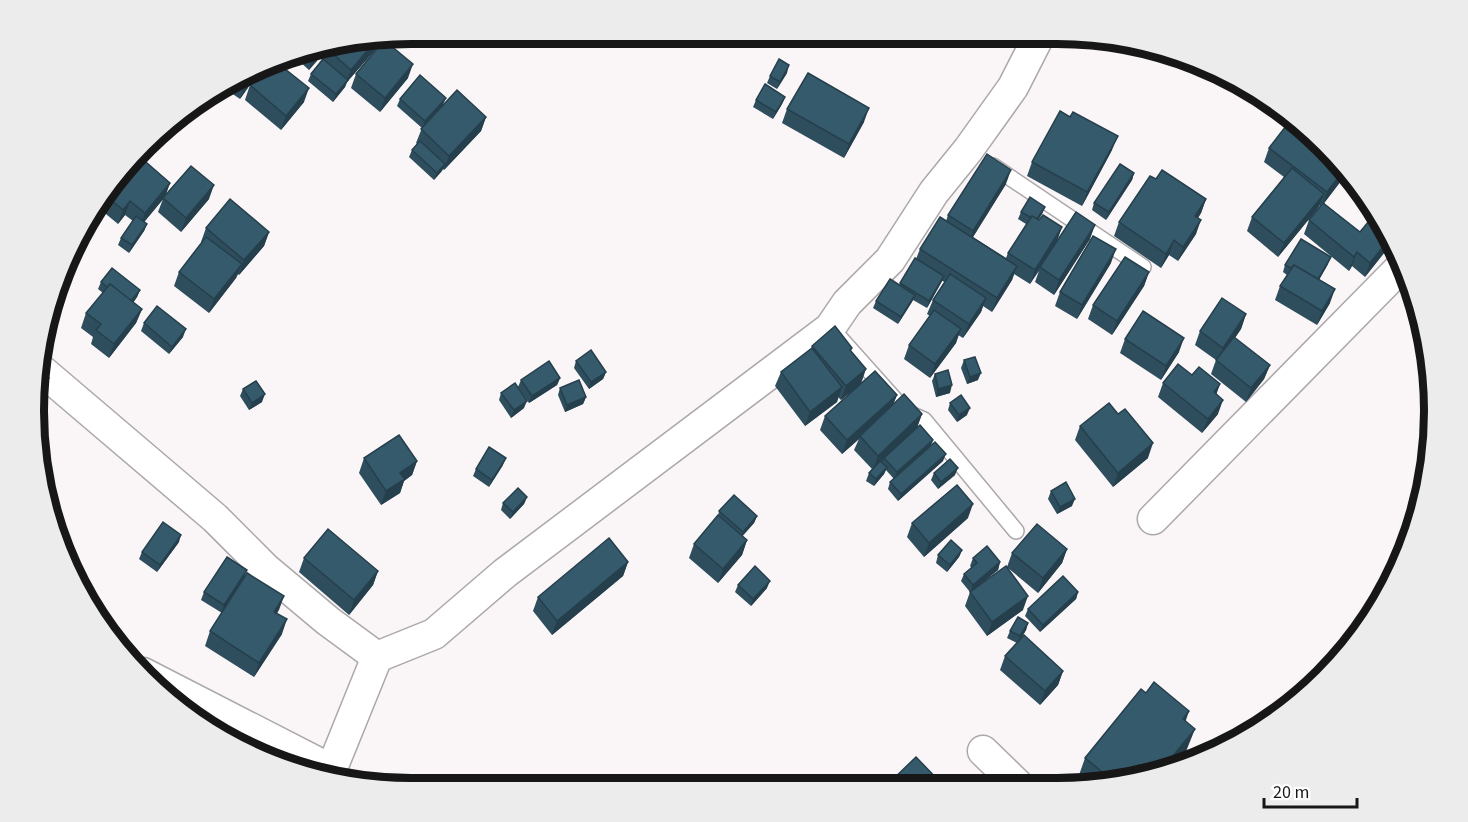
<svg xmlns="http://www.w3.org/2000/svg" width="1468" height="822" font-family="'Source Sans 3',sans-serif">
<style>
.lines{fill:none;stroke-linecap:round;stroke-linejoin:round}
.service-casing{stroke:#aca8aa;stroke-width:18}
.minor-casing{stroke:#aca8aa;stroke-width:33}
.service{stroke:#fff;stroke-width:15}
.minor{stroke:#fff;stroke-width:30}
.wall{fill:#2e4d5d}
.shaded-wall{fill:#253f4c}
.building{fill:#355a6c;stroke:#253f4c;stroke-width:1.5}
.rim{fill:none;stroke:#181717;stroke-width:8}
</style>
<rect width="100%" height="100%" fill="#faf5f7"/>
<g class="lines">
<defs>
<g id="service">
<path d="M993,166L1143,267"/>
<path d="M839,337L906,412L924,420L1016,531"/>
</g>
<g id="minor">
<path d="M40,369L215,518L266,569L328,621L377,657"/>
<path d="M1153,519L1400,268"/>
<path d="M143,673L332,770"/>
<path d="M983,751L1019,786"/>
<path d="M328,778L377,657L434,634L505,573L830,328L847,303L890,260L934,192L968,150L1013,87L1040,34"/>
</g>
</defs>
<use href="#service" class="service-casing"/>
<use href="#minor" class="minor-casing"/>
<use href="#service" class="service"/>
<use href="#minor" class="minor"/>
</g>
<g class="wall">
<path d="M823,33L858,34L850,48Z"/>
<path d="M892,34H903L901,38Z"/>
<path d="M379,38L375,50L347,82L345,87L333,102L308,81L311,74L321,62L325,50L309,70L290,53Z"/>
<path d="M261,69L240,99L224,88Z"/>
<path d="M787,73L777,89L767,83L770,76Z"/>
<path d="M356,74L408,78L380,112L351,88Z"/>
<path d="M250,85L304,102L281,130L245,100Z"/>
<path d="M785,97L782,104L773,119L753,107L756,100Z"/>
<path d="M400,99L443,105L486,117L481,131L444,170L443,169L434,180L409,157L412,150L417,144L416,143L422,128L397,106Z"/>
<path d="M787,109L864,122L844,158L782,123Z"/>
<path d="M1070,117L1112,150L1082,206L1027,176L1032,162Z"/>
<path d="M1269,148L1347,173L1324,203L1360,232L1376,219L1389,246L1365,277L1352,266L1349,271L1304,234L1309,220L1321,206L1320,205L1318,208L1278,257L1247,231L1252,217L1284,177L1264,162Z"/>
<path d="M139,156L170,183L165,196L209,199L181,232L158,212L163,199L144,222L147,224L144,231L129,253L118,245L121,238L133,221L125,215L118,224L95,205L97,201Z"/>
<path d="M1134,173L1132,180L1106,220L1092,210L1094,203Z"/>
<path d="M1156,179L1206,199L1201,213L1198,218L1196,234L1178,261L1169,255L1161,268L1114,236L1119,222Z"/>
<path d="M1006,184L973,237L1006,258L1008,253L1026,224L1018,219L1021,212L1045,207L1042,214L1038,220L1062,227L1057,240L1090,239L1054,295L1035,282L1039,271L1030,284L1014,274L1012,280L992,312L983,306L981,312L963,338L958,335L956,343L930,378L904,359L909,345L930,316L927,314L933,300L945,282L942,281L927,308L913,300L898,324L873,308L876,301L899,285L916,259L920,249L946,221L948,215Z"/>
<path d="M206,228L269,232L264,246L239,275L238,274L236,278L209,313L174,286L179,272L202,242H201Z"/>
<path d="M1111,263L1077,319L1055,306L1060,292Z"/>
<path d="M1328,264L1319,280L1330,303L1317,325L1275,300L1280,286L1287,275L1283,272L1285,265Z"/>
<path d="M1149,272L1144,286L1112,335L1088,319L1093,305Z"/>
<path d="M101,282L140,290L137,297L133,303L142,309L136,323L109,358L91,344L93,337L81,328L86,313L103,293L98,289Z"/>
<path d="M1246,314L1241,329L1235,338L1270,365L1264,379L1246,402L1211,374L1216,360L1195,345L1200,331Z"/>
<path d="M144,323L183,337L169,354L141,331Z"/>
<path d="M1125,339L1179,352L1161,380L1120,353Z"/>
<path d="M812,346L852,348L851,351L861,383L897,395L893,405L922,414L917,427L933,440L930,447L943,461L898,501L888,489L890,482L894,479L886,470L884,474L874,486L866,481L869,473L872,469L854,450L859,439L842,454L820,430L825,416L856,387L841,400L838,397L837,402L805,426L775,386L781,372L811,349Z"/>
<path d="M964,360L978,380L967,384L961,368Z"/>
<path d="M576,361L606,372L603,379L589,389L574,368Z"/>
<path d="M935,374L950,393L936,397L932,381Z"/>
<path d="M1192,375L1220,384L1216,394L1218,414L1202,433L1158,397L1163,383Z"/>
<path d="M560,378L557,385L529,403L518,387L521,380Z"/>
<path d="M560,388L586,397L583,404L565,412L558,395Z"/>
<path d="M243,389L262,402L249,410L240,396Z"/>
<path d="M501,393L524,408L511,418L499,400Z"/>
<path d="M950,403L967,415L957,422L948,410Z"/>
<path d="M1118,414L1148,458L1113,487L1075,440L1080,426Z"/>
<path d="M364,458L417,461L412,475L404,481L400,493L381,505L359,473Z"/>
<path d="M503,465L489,487L473,476L476,469Z"/>
<path d="M934,473L955,475L938,489L931,480Z"/>
<path d="M1051,491L1072,506L1057,514L1048,499Z"/>
<path d="M527,497L524,504L510,519L501,510L503,503Z"/>
<path d="M719,511L757,516L754,523L742,536L747,540L742,555L718,583L689,558L694,544L718,516Z"/>
<path d="M968,518L924,557L907,537L912,523Z"/>
<path d="M179,542L157,572L139,559L142,552Z"/>
<path d="M1403,544L1396,566L1394,565Z"/>
<path d="M1067,549L1062,563L1038,593L1008,568L1023,610L987,636L965,606L970,592L961,581L964,574L972,568L970,566L973,558L1000,562L998,570L973,590L1007,567L1012,553Z"/>
<path d="M962,550L959,557L947,572L936,563L938,555Z"/>
<path d="M304,558L378,571L373,585L349,615L299,572Z"/>
<path d="M628,562L623,576L552,635L533,611L538,597Z"/>
<path d="M247,570L244,577L222,613L201,600L204,592Z"/>
<path d="M738,585L767,588L751,606L735,592Z"/>
<path d="M1078,592L1076,599L1040,632L1025,616L1028,609Z"/>
<path d="M284,596L277,613L282,634L254,677L205,646L210,631Z"/>
<path d="M1028,623L1026,630L1021,638L1063,671L1058,685L1040,705L1000,670L1005,656L1017,643L1007,638L1010,631Z"/>
<path d="M1186,721L1187,749L1169,771L1106,786H1088L1078,778L1085,758Z"/>
</g>
<g class="shaded-wall">
<path d="M855,34H858L850,48Z"/>
<path d="M378,38H379L375,50L347,82L345,87L333,102L336,94L346,82L351,70Z"/>
<path d="M325,47V50L318,57L321,48L327,47Z"/>
<path d="M319,53L317,61L309,70L311,63Z"/>
<path d="M413,64L408,78L380,112L385,98Z"/>
<path d="M789,65L787,73L777,89L780,82Z"/>
<path d="M261,69L240,99L245,85L254,72Z"/>
<path d="M309,88L304,102L281,130L286,116Z"/>
<path d="M785,97L782,104L773,119L776,112Z"/>
<path d="M446,98L443,105L423,128L425,121Z"/>
<path d="M869,108L864,122L844,158L849,144Z"/>
<path d="M486,117L481,131L444,170L449,156Z"/>
<path d="M159,135L149,150L151,143Z"/>
<path d="M1118,136L1112,150L1082,206L1087,192Z"/>
<path d="M445,164L442,171L434,180L437,173Z"/>
<path d="M1011,170L1006,184L968,245L973,231Z"/>
<path d="M1344,170L1347,173L1322,206L1327,192Z"/>
<path d="M1134,173L1132,180L1106,220L1109,212Z"/>
<path d="M170,183L165,197L140,227L145,213Z"/>
<path d="M214,185L209,199L181,232L186,218Z"/>
<path d="M1324,194L1318,208L1278,257L1284,243Z"/>
<path d="M1206,199L1201,213L1190,230L1195,216Z"/>
<path d="M130,201L125,215L118,224L123,210Z"/>
<path d="M1045,207L1042,214L1033,228L1036,221Z"/>
<path d="M1201,220L1196,234L1178,261L1183,247Z"/>
<path d="M147,224L144,231L129,253L132,245Z"/>
<path d="M1095,225L1090,239L1054,295L1059,280Z"/>
<path d="M1062,227L1057,241L1040,267L1030,284L1035,270Z"/>
<path d="M269,232L264,246L239,275L244,260Z"/>
<path d="M1174,240L1169,255L1161,268L1166,254Z"/>
<path d="M1387,242L1389,246V247L1365,277L1370,263Z"/>
<path d="M1116,249L1111,263L1077,319L1082,305Z"/>
<path d="M1357,252L1352,266L1349,271L1354,257Z"/>
<path d="M1331,257L1328,264L1313,290L1315,283Z"/>
<path d="M242,264L236,278L209,313L214,299Z"/>
<path d="M1017,266L1012,280L992,312L997,298Z"/>
<path d="M1149,272L1144,286L1112,335L1117,321Z"/>
<path d="M944,276L941,283L927,308L929,301Z"/>
<path d="M1335,289L1330,303L1317,325L1322,311Z"/>
<path d="M140,290L137,297L126,312L129,304Z"/>
<path d="M915,295L912,302L898,324L901,317Z"/>
<path d="M986,298L981,312L963,338L969,324Z"/>
<path d="M142,309L136,323L109,358L114,344Z"/>
<path d="M1246,314L1241,329L1218,362L1223,348Z"/>
<path d="M186,329L183,337L169,354L172,347Z"/>
<path d="M961,329L956,343L930,378L935,364Z"/>
<path d="M1184,338L1179,352L1161,380L1166,366Z"/>
<path d="M1270,365L1264,379L1246,402L1251,388Z"/>
<path d="M866,369L861,384L841,400L846,386Z"/>
<path d="M606,372L603,379L589,389L591,382Z"/>
<path d="M981,373L978,380L967,384L970,377Z"/>
<path d="M49,378L44,392L37,403L38,396Z"/>
<path d="M560,378L557,385L529,403L532,396Z"/>
<path d="M1220,384L1215,398L1214,392Z"/>
<path d="M952,385L950,393L936,397L938,389Z"/>
<path d="M842,387L837,402L805,426L810,412Z"/>
<path d="M265,394L262,402L249,410L252,403Z"/>
<path d="M897,395L891,409L860,436L859,439L842,454L847,440Z"/>
<path d="M586,397L583,404L565,412L567,405Z"/>
<path d="M1223,400L1218,414L1202,433L1208,419Z"/>
<path d="M527,401L524,408L511,418L514,410Z"/>
<path d="M970,408L967,415L957,422L959,415Z"/>
<path d="M922,414L917,428L873,470L878,456Z"/>
<path d="M933,440L930,447L894,480L897,472Z"/>
<path d="M1153,443L1148,458L1113,487L1118,473Z"/>
<path d="M946,454L943,461L898,501L901,494Z"/>
<path d="M506,458L503,465L489,487L492,480Z"/>
<path d="M417,461L412,475L404,481L400,493L381,505L386,491L400,473Z"/>
<path d="M887,467L884,474L874,486L876,479Z"/>
<path d="M958,468L955,475L938,489L941,482Z"/>
<path d="M527,497L524,504L510,519L513,512Z"/>
<path d="M1075,499L1072,506L1057,514L1060,507Z"/>
<path d="M973,504L968,518L924,557L929,543Z"/>
<path d="M757,516L754,523L740,539L743,532Z"/>
<path d="M181,535L179,542L157,572L160,565Z"/>
<path d="M747,540L742,555L718,583L723,569Z"/>
<path d="M1067,549L1062,563L1038,593L1043,578Z"/>
<path d="M962,550L959,557L947,572L950,565Z"/>
<path d="M628,562L623,576L552,635L557,621Z"/>
<path d="M1000,562L998,570L971,592L973,585Z"/>
<path d="M247,570L244,577L222,613L224,605Z"/>
<path d="M378,571L373,585L349,615L354,600Z"/>
<path d="M770,581L767,588L751,606L753,599Z"/>
<path d="M1078,592L1076,599L1040,632L1043,625Z"/>
<path d="M284,596L279,610L269,626L274,612Z"/>
<path d="M1028,596L1023,610L987,636L992,622Z"/>
<path d="M287,619L282,634L254,677L259,663Z"/>
<path d="M1028,623L1026,630L1018,644L1020,636Z"/>
<path d="M1063,671L1058,685L1040,705L1045,691Z"/>
<path d="M1189,711L1182,732L1183,719Z"/>
<path d="M1195,729L1187,749L1169,771L1158,774Z"/>
<path d="M1139,765L1134,779L1125,781Z"/>
</g>
<g class="building">
<path d="M378,38L351,70L325,47H326Z"/>
<path d="M384,40L413,64L385,98L356,74Z"/>
<path d="M314,49L319,53L311,63L299,51Z"/>
<path d="M323,59L348,80L336,94L311,74Z"/>
<path d="M779,59L789,65L780,82L770,76Z"/>
<path d="M275,61L309,88L286,116L250,85L267,65Z"/>
<path d="M254,72L245,85L238,80Z"/>
<path d="M808,73L869,108L849,144L787,109Z"/>
<path d="M420,75L446,98L425,121L400,99Z"/>
<path d="M765,84L785,97L776,112L756,100Z"/>
<path d="M457,90L486,117L449,156L421,129Z"/>
<path d="M1060,111L1070,117L1073,112L1118,136L1087,192L1032,162Z"/>
<path d="M1289,122L1344,170L1327,192L1269,148Z"/>
<path d="M420,141L445,164L437,173L412,150Z"/>
<path d="M987,154L1011,170L973,231L948,215Z"/>
<path d="M139,156L170,183L145,213L130,201L123,210L104,194Z"/>
<path d="M1120,164L1134,173L1109,212L1094,203Z"/>
<path d="M191,166L214,185L186,218L163,198Z"/>
<path d="M1292,168L1324,194L1284,243L1252,217Z"/>
<path d="M1162,170L1206,199L1195,216L1201,220L1183,247L1174,240L1166,254L1119,222L1150,176L1156,179Z"/>
<path d="M1030,197L1045,207L1037,219L1032,216L1030,217L1021,212Z"/>
<path d="M230,199L269,232L244,260L206,228Z"/>
<path d="M1323,203L1360,232L1373,216L1376,219L1387,242L1370,263L1357,252L1354,257L1309,220Z"/>
<path d="M1076,212L1095,225L1059,280L1040,267Z"/>
<path d="M1043,215L1062,227L1035,270L1008,253L1032,216L1039,220Z"/>
<path d="M136,216L147,224L132,245L121,238Z"/>
<path d="M940,217L1017,266L997,298L920,249Z"/>
<path d="M1093,236L1116,249L1082,305L1060,292Z"/>
<path d="M206,237L242,264L214,299L179,272Z"/>
<path d="M1301,239L1331,257L1318,279L1294,265L1291,268L1285,265Z"/>
<path d="M1125,257L1149,272L1117,321L1093,305Z"/>
<path d="M915,258L944,276L929,301L900,283Z"/>
<path d="M1294,265L1335,289L1322,311L1280,286Z"/>
<path d="M112,268L140,290L131,301L110,284L107,287L101,282Z"/>
<path d="M950,274L986,298L969,324L933,300Z"/>
<path d="M890,279L915,295L901,317L876,301Z"/>
<path d="M110,284L142,309L114,344L96,330L101,324L86,313Z"/>
<path d="M1222,298L1246,314L1223,348L1200,331Z"/>
<path d="M157,306L186,329L172,347L144,323Z"/>
<path d="M934,310L961,329L935,364L909,345Z"/>
<path d="M1143,311L1184,338L1166,366L1125,339Z"/>
<path d="M835,326L852,348L850,350L866,369L846,386L812,346Z"/>
<path d="M1234,337L1270,365L1251,388L1216,360Z"/>
<path d="M812,348L842,387L810,412L781,372Z"/>
<path d="M591,350L606,372L591,382L576,361Z"/>
<path d="M975,357L981,373L970,377L964,360Z"/>
<path d="M549,361L560,378L532,396L521,380Z"/>
<path d="M1178,364L1192,375L1199,367L1220,384L1214,392L1223,400L1208,419L1163,383Z"/>
<path d="M948,370L952,385L938,389L935,374Z"/>
<path d="M875,371L897,395L847,440L825,416Z"/>
<path d="M40,372L49,378L38,396Z"/>
<path d="M579,380L586,397L567,405L560,388Z"/>
<path d="M256,381L265,394L252,403L243,389Z"/>
<path d="M515,383L527,401L514,410L501,393Z"/>
<path d="M904,394L922,414L878,456L860,436Z"/>
<path d="M961,395L970,408L959,415L950,403Z"/>
<path d="M1109,403L1118,414L1125,409L1153,443L1118,473L1080,426Z"/>
<path d="M920,425L933,440L897,472L884,458Z"/>
<path d="M399,435L417,461L400,473L405,479L386,491L364,458Z"/>
<path d="M935,442L946,454L901,494L890,482Z"/>
<path d="M489,447L506,458L492,480L476,469Z"/>
<path d="M950,459L958,468L941,482L934,473Z"/>
<path d="M880,461L887,467L876,479L869,473Z"/>
<path d="M1066,482L1075,499L1060,507L1051,491Z"/>
<path d="M957,485L973,504L929,543L912,523Z"/>
<path d="M518,488L527,497L513,512L503,503Z"/>
<path d="M734,495L757,516L743,532L719,511Z"/>
<path d="M718,515L747,540L723,569L694,544Z"/>
<path d="M163,522L181,535L160,565L142,552Z"/>
<path d="M1037,524L1067,549L1043,578L1012,553Z"/>
<path d="M328,529L378,571L354,600L304,558Z"/>
<path d="M609,538L628,562L557,621L538,597Z"/>
<path d="M951,540L962,550L950,565L938,555Z"/>
<path d="M1403,544L1398,559L1396,558Z"/>
<path d="M987,546L1000,562L973,585L964,574L977,563L973,558Z"/>
<path d="M227,557L247,570L224,605L204,592Z"/>
<path d="M755,566L770,581L753,599L738,585Z"/>
<path d="M1006,566L1028,596L992,622L970,592Z"/>
<path d="M247,573L284,596L274,612L287,619L259,663L210,631Z"/>
<path d="M1063,576L1078,592L1043,625L1028,609Z"/>
<path d="M1018,617L1028,623L1020,636L1010,631Z"/>
<path d="M1024,635L1063,671L1045,691L1005,656Z"/>
<path d="M1154,682L1189,711L1183,719L1195,729L1158,774L1151,775L1139,765L1125,781L1116,783L1085,758L1141,689L1146,693Z"/>
<path d="M1202,745L1211,753L1188,764L1187,763Z"/>
<path d="M916,757L944,786L885,787Z"/>
</g>
<path d="M0 0H1468V822H0ZM411 44H1057A367 367 0 0 1 1424 411V411A367 367 0 0 1 1057 778H411A367 367 0 0 1 44 411V411A367 367 0 0 1 411 44Z" fill="#edecec" fill-rule="evenodd"/>
<path class="rim" d="M411 44H1057A367 367 0 0 1 1424 411V411A367 367 0 0 1 1057 778H411A367 367 0 0 1 44 411V411A367 367 0 0 1 411 44Z"/>
<path d="M1264 798v9h93v-9" fill="none" stroke="#181717" stroke-width="3"/>
<text x="1273" y="798" font-size="18" fill="#181717" stroke="#ffffff" stroke-width="4.5" paint-order="stroke">20 m</text>
</svg>
